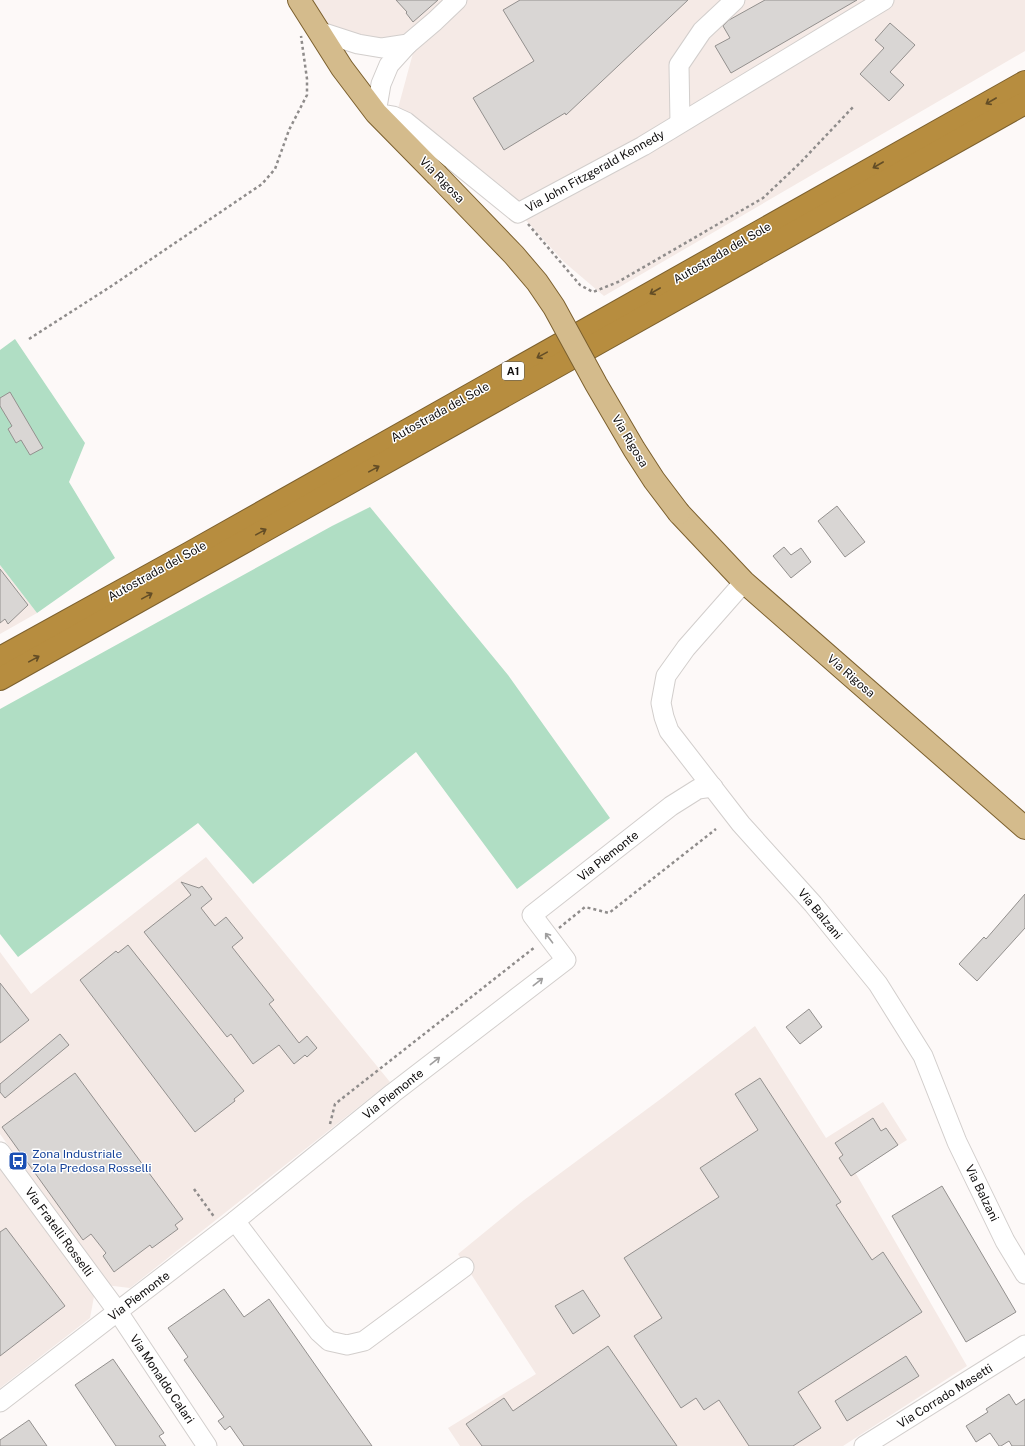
<svg xmlns="http://www.w3.org/2000/svg" width="1025" height="1446" font-family="'Public Sans',sans-serif">
<style>
.built{fill:#f5eae6}
.green{fill:#b0dec4}
.building{fill:#d9d6d4;stroke:#93908e}
.lines{fill:none;stroke-linecap:round;stroke-linejoin:round}
.minor-casing{stroke:#d2cecc;stroke-width:21}
.major-casing{stroke:#7c602e;stroke-width:24}
.highway-casing{stroke:#7c602e;stroke-width:24}
.path{stroke:#8f8c8b;stroke-width:2.5;stroke-dasharray:3 3;stroke-linecap:butt}
.minor{stroke:#fff;stroke-width:19}
.major{stroke:#d4bb8c;stroke-width:22}
.highway{stroke:#b78d3f;stroke-width:22}
.major-bridge-casing{stroke:#7c602e;stroke-width:24;stroke-linecap:butt}
.major-bridge{stroke:#d4bb8c;stroke-width:22}
.oneway{stroke:#634d26}
.oneway2{stroke:#9f9e9e}
.labels{text-anchor:middle;stroke-width:3;stroke-linejoin:round;paint-order:stroke}
.shield{fill:#fff;stroke:#575656;stroke-width:1}
.shield-label{font-size:11px;font-weight:bold;fill:#0f0d0d}
.street-label{font-size:12px;fill:#0f0d0d;stroke:#fff}
.transit-label{font-size:12px;fill:#164399;stroke:#fff;text-anchor:start}
</style>
<rect width="100%" height="100%" fill="#fdf9f8"/>
<g class="built">
<path d="M297,0H1025V51L604,296L564,262L500,192L397,112L416,42L365,45L330,30Z"/>
<path d="M0,565L37,613L0,634Z"/>
<path d="M206,857L390,1082L130,1288L105,1285L33,1180L0,1134V952L31,994Z"/>
<path d="M755,1026L826,1138L883,1102L907,1140L855,1172L967,1366L843,1446H460L448,1428L536,1374L458,1254L524,1200L662,1098Z"/>
<path d="M0,1166L95,1291L90,1318L0,1388Z"/>
</g>
<g class="green">
<path d="M15,339L85,443L69,482L115,558L37,613L0,565V350Z"/>
<path d="M370,507L508,675L610,818L517,889L416,752L253,884L198,823L18,957L0,934V709L332,526Z"/>
</g>
<g class="building">
<path d="M396,0H438L413,22L406,13L407,12Z"/>
<path d="M520,0H688L566,115L565,113L504,150L473,98L534,61L503,10Z"/>
<path d="M765,0H857L731,73L715,46L730,38L723,26L729,20Z"/>
<path d="M890,23L915,45L890,72L904,85L889,101L860,74L884,48L875,40Z"/>
<path d="M10,392L43,448L30,455L21,440L16,443L8,429L12,426L0,406V398Z"/>
<path d="M837,506L865,542L845,557L818,521Z"/>
<path d="M784,547L791,555L801,548L811,562L791,578L773,556Z"/>
<path d="M0,569L28,605L8,624L5,619L0,623Z"/>
<path d="M181,882L199,888L202,886L212,899L201,908L215,926L226,917L243,938L232,947L274,1000L269,1004L299,1043L307,1036L317,1048L307,1057L305,1055L294,1064L279,1045L253,1064L231,1034L227,1037L144,932L191,895Z"/>
<path d="M1025,894V928L977,981L959,964L984,937L986,939Z"/>
<path d="M128,945L244,1091L234,1099L235,1101L195,1132L80,980L116,951L118,953Z"/>
<path d="M0,983L29,1020L0,1043Z"/>
<path d="M809,1009L822,1027L800,1044L786,1027Z"/>
<path d="M60,1034L69,1045L5,1098L0,1092V1084Z"/>
<path d="M75,1073L183,1219L175,1225L178,1229L152,1248L150,1245L114,1272L103,1256L106,1253L91,1234L83,1240L2,1127Z"/>
<path d="M760,1078L841,1202L836,1205L872,1260L883,1252L922,1312L798,1392L821,1428L793,1446H749L719,1400L704,1410L696,1398L681,1408L634,1336L662,1318L624,1258L719,1197L700,1168L758,1130L735,1094Z"/>
<path d="M873,1118L881,1131L886,1128L898,1145L851,1176L839,1158L843,1155L835,1143Z"/>
<path d="M942,1186L1016,1312L966,1342L892,1216Z"/>
<path d="M6,1228L65,1306L0,1356V1232Z"/>
<path d="M224,1289L244,1317L269,1299L372,1446H244L230,1426L225,1430L218,1421L224,1417L184,1360L188,1357L168,1328Z"/>
<path d="M583,1290L600,1316L573,1334L555,1306Z"/>
<path d="M608,1346L677,1446H482L466,1424L504,1398L513,1411Z"/>
<path d="M906,1356L919,1376L847,1421L835,1401Z"/>
<path d="M113,1359L164,1433L159,1436L166,1446H116L75,1385Z"/>
<path d="M1009,1394L1016,1405L1025,1399V1446H1012L1009,1441L1001,1446H999L990,1433L976,1442L966,1426L988,1412L986,1409Z"/>
<path d="M29,1420L47,1446H0V1440Z"/>
</g>
<g class="lines">
<defs>
<g id="minor">
<path d="M318,31L358,44L382,48L408,44L435,21L457,0"/>
<path d="M408,44L389,65L381,84L376,113L393,116L406,122L518,213L643,146L884,0"/>
<path d="M680,123L679,65L702,31L735,0"/>
<path d="M744,582L686,648L666,676L661,703L664,717L669,731L741,824L813,904L878,984L923,1056L957,1142L1005,1241L1025,1274"/>
<path d="M0,1152L118,1312L207,1446"/>
<path d="M235,1221L319,1332L329,1341L347,1345L364,1341L464,1267"/>
<path d="M0,1402L235,1221L393,1093L566,960L532,915L671,806L698,789L713,787"/>
<path d="M864,1446L1025,1345"/>
</g>
<g id="major">
<path d="M299,0L342,68L376,113L436,174"/>
<path d="M679,513L744,582L1025,828"/>
</g>
<g id="highway">
<path d="M0,658L190,553L1025,82"/>
<path d="M0,679L1025,103"/>
</g>
</defs>
<use href="#minor" class="minor-casing"/>
<use href="#major" class="major-casing"/>
<use href="#highway" class="highway-casing"/>
<g class="path">
<path d="M528,224L580,285L593,292L618,282L763,198L800,163L854,106"/>
<path d="M29,339L113,285L262,184L275,169L289,130L307,95V79L301,36"/>
<path d="M559,928L585,907L609,913L716,829"/>
<path d="M330,1124L335,1104L535,947"/>
<path d="M194,1189L215,1218"/>
</g>
<use href="#minor" class="minor"/>
<use href="#major" class="major"/>
<use href="#highway" class="highway"/>
<defs>
<path id="major-bridge" d="M436,174L514,255L537,282L554,307L596,384L634,449L654,480L679,513"/>
</defs>
<use href="#major-bridge" class="major-bridge-casing"/>
<use href="#major-bridge" class="major-bridge"/>
</g>
<defs><path id="oneway-shaft" d="M-6 0H5M1.5-3L5.5 0L1.5 3" fill="none" stroke-width="1.6" stroke-linecap="round" stroke-linejoin="round"/></defs>
<g class="oneway">
<use href="#oneway-shaft" transform="translate(991 101) rotate(150)"/>
<use href="#oneway-shaft" transform="translate(878 165) rotate(150)"/>
<use href="#oneway-shaft" transform="translate(655 291) rotate(150)"/>
<use href="#oneway-shaft" transform="translate(542 355) rotate(151)"/>
<use href="#oneway-shaft" transform="translate(374 469) rotate(-29)"/>
<use href="#oneway-shaft" transform="translate(261 532) rotate(-29)"/>
<use href="#oneway-shaft" transform="translate(147 596) rotate(-29)"/>
<use href="#oneway-shaft" transform="translate(34 659) rotate(-29)"/>
</g>
<g class="oneway2">
<use href="#oneway-shaft" transform="translate(549 938) rotate(-127)"/>
<use href="#oneway-shaft" transform="translate(538 982) rotate(-38)"/>
<use href="#oneway-shaft" transform="translate(435 1061) rotate(-38)"/>
</g>
<defs>
<symbol id="bus-square" viewBox="-11 -11 22 22"><rect x="-9" y="-9" width="18" height="18" rx="4" fill="#1a4fb4" stroke="#fff"/><path d="M-5-6H5V4H4V6H2V4H-2V6H-4V4H-5ZM-3.5-4V0h7V-4ZM-3.5 1.2v1.5H-2V1.2ZM2 1.2v1.5H3.5V1.2Z" fill="#fff"/></symbol>
</defs>
<g fill-rule="evenodd">
<use href="#bus-square" x="7" y="1150" width="22" height="22"/>
</g>
<g class="labels">
<rect class="shield" x="502" y="362" width="22" height="18" rx="3"/>
<g class="shield-label">
<text x="513" y="375">A1</text>
</g>
<g class="street-label">
<text transform="translate(595 171) rotate(-29)" y="4">Via John Fitzgerald Kennedy</text>
<text transform="translate(442 180) rotate(46)" y="4">Via Rigosa</text>
<text transform="translate(722 253) rotate(-30)" y="4">Autostrada del Sole</text>
<text transform="translate(440 412) rotate(-29)" y="4">Autostrada del Sole</text>
<text transform="translate(630 441) rotate(59)" y="4">Via Rigosa</text>
<text transform="translate(157 571) rotate(-29)" y="4">Autostrada del Sole</text>
<text transform="translate(851 676) rotate(41)" y="4">Via Rigosa</text>
<text transform="translate(608 856) rotate(-38)" y="4">Via Piemonte</text>
<text transform="translate(820 914) rotate(50)" y="4">Via Balzani</text>
<text transform="translate(393 1094) rotate(-38)" y="4">Via Piemonte</text>
<text transform="translate(982 1193) rotate(64)" y="4">Via Balzani</text>
<text transform="translate(59 1232) rotate(54)" y="4">Via Fratelli Rosselli</text>
<text transform="translate(139 1296) rotate(-37)" y="4">Via Piemonte</text>
<text transform="translate(162 1379) rotate(56)" y="4">Via Monaldo Calari</text>
<text transform="translate(945 1396) rotate(-32)" y="4">Via Corrado Masetti</text>
</g>
<g class="transit-label">
<text x="32" y="1158">Zona Industriale<tspan x="32" dy="14">Zola Predosa Rosselli</tspan></text>
</g>
</g>
</svg>
